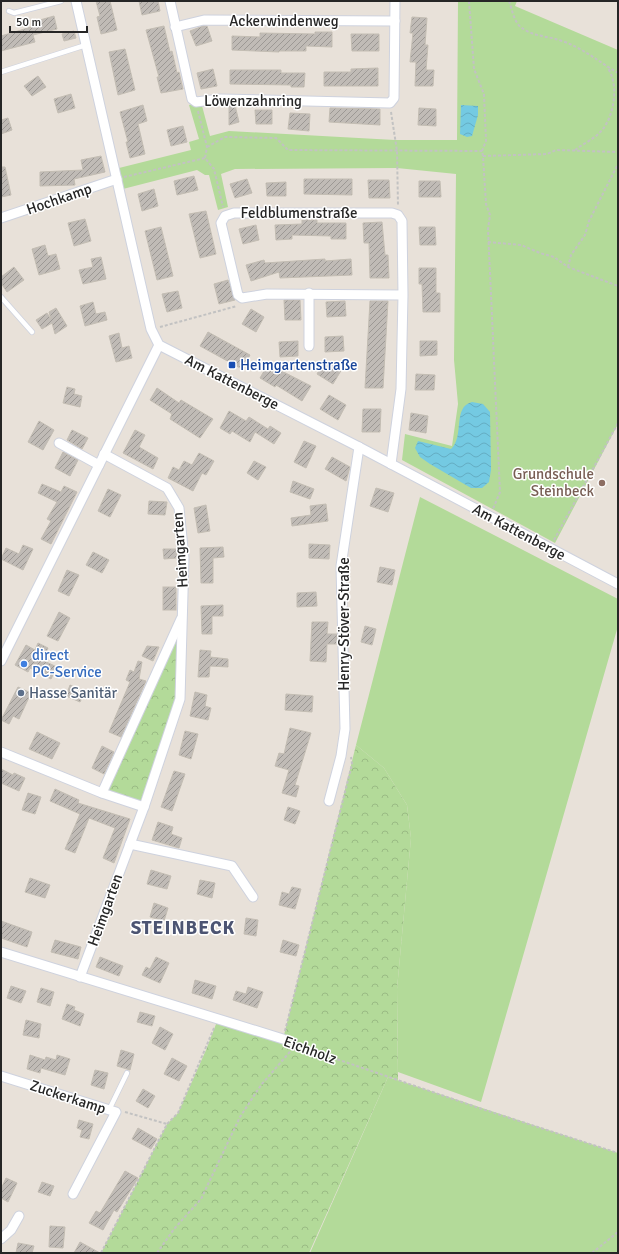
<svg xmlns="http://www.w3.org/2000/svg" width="619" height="1254" font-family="Signika,sans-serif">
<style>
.grass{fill:#b3da99}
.forest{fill:url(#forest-crowns)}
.water{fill:url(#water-waves)}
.building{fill:url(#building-hatch);stroke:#c3bdb3}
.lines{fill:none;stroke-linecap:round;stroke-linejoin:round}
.lane-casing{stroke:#ced2de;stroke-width:6}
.street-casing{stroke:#ced2de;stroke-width:11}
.path{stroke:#c2c2c2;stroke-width:2;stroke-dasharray:3 2;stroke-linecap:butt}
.lane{stroke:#fff;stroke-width:4.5}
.street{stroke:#fff;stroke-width:9}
.transit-dot{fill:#1a4fb4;stroke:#fff;stroke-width:1.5}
.education-dot{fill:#8d6e63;stroke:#fff;stroke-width:1.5}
.shop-dot{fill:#3f7fe0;stroke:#fff;stroke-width:1.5}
.service-dot{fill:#5c6f8a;stroke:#fff;stroke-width:1.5}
.labels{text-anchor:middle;stroke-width:3;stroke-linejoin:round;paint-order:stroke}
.street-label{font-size:15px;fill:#262626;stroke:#fff}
.transit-label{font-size:15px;fill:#164399;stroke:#fff;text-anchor:start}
.education-label{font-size:15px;fill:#785e54;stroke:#fff;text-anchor:end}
.shop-label{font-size:15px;fill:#366cbe;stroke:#fff;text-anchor:start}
.service-label{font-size:15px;fill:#4e5e75;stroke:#fff;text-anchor:start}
.district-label{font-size:19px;font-weight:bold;letter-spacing:1px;fill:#4c5472;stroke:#fff}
</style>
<defs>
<pattern id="forest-crowns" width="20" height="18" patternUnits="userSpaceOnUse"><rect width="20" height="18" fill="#b3da99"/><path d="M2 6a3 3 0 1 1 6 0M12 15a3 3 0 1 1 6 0" fill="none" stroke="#9abb84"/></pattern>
<pattern id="water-waves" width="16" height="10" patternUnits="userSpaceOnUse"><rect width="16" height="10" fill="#74cae2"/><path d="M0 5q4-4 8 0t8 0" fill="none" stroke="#64adc2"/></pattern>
<pattern id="building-hatch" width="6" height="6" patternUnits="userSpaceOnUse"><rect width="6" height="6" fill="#c0bbb6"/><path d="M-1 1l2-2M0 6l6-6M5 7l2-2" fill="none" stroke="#9c9894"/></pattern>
</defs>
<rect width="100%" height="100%" fill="#e8e1d9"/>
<g class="grass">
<path d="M458,1H517L515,6L618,50V424L555,543L402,460L405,434L452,446L458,404L454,360L456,174L397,168L235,169L221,174L228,207L218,210L209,175H205L197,170L119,190L115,169L191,150L189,142L199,139L189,105L201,102L210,136L229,131L395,140H457Z"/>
<path d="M420,497L618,599V626L481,1102L398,1072L397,989L411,838L407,805L384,768L356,745Z"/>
<path d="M388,1077L618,1153V1253H310Z"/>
</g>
<g class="forest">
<path d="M183,614L180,699L144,807L102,793Z"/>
<path d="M356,745L384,768L407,805L411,838L397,989L398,1080L388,1077L309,1253H101L167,1124L178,1113L206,1050L218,1019L283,1039Z"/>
</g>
<g class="water">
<path d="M461,105L478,106V115L472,136L467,137L460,134Z"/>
<path d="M472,402L483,404L490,412L491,470L489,482L482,488H471L430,464L420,457L415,448L418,441L451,449C465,436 452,407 472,402Z"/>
</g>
<g class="building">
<path d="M96,1H110L117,30L101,34L97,17L100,16Z"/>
<path d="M139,1H158L160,11L142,15Z"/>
<path d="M54,16L57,29L33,35L35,42L1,51V36L41,24L40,20Z"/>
<path d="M412,17L427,18L425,45H428L426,70H434L433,86H415L416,62H410L413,33H410Z"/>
<path d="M164,26L170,52L172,51L177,73L179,72L183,89L161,93L157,77H159L146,30Z"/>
<path d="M203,26H207L212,41L196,46L190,31Z"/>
<path d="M74,31L76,38L64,41L62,34Z"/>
<path d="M315,32H332V47L306,46V51H279V52L232,50V36L260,37V33L315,34Z"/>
<path d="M351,34H379V51H352Z"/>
<path d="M125,49L135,90L118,95L109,52Z"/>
<path d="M378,68V86H324V72H351V69Z"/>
<path d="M213,69L217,86L201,89L197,73Z"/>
<path d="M230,70H281V73H305L304,87H291V85L230,84Z"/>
<path d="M38,76L46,87L32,96L24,86Z"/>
<path d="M71,94L75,108L58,113L54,99Z"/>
<path d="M143,105L147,121L138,124L145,154L130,158L126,142H128L120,112Z"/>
<path d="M229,105H235L239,122L229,125Z"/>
<path d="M330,108L380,109V125L329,122Z"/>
<path d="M419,108L436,109V126L418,125Z"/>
<path d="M255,110H272V124H256Z"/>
<path d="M290,113L310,114L309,131L288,129Z"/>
<path d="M8,118L12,130L1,134V120Z"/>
<path d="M183,126L187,142L171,146L167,130Z"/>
<path d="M101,156L105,172L74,179L75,185L40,186V172L83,170L81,160Z"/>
<path d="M1,167H5L11,195L1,197Z"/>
<path d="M194,176L198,190L177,195L174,181Z"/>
<path d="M247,179L252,193L235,198L230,184Z"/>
<path d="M304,179H352V195L304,194Z"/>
<path d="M368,180H389L390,198H369Z"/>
<path d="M419,181H440L441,197H419Z"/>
<path d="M286,182V196H267L266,183Z"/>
<path d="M154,189L158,206L142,211L138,194Z"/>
<path d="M206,211L216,254L200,258L189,214Z"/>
<path d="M85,219L91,241L74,246L68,223Z"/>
<path d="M302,220H317V223H346V239H331V236L292,235V239L276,240L275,225L302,224Z"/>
<path d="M382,222L385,255H388L389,278H370L369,243H364L363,223Z"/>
<path d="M256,225L259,240L243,244L239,229Z"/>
<path d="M161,227L173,276L157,280L145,231Z"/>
<path d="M419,227H435L436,245H420Z"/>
<path d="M45,245L48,256L56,254L60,269L39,275L32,249Z"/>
<path d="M101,257L106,279L83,284L79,270L93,267L91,259Z"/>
<path d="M325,259V261L351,259L352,275L280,278L279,272L251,281L246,265L264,260L265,263Z"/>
<path d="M14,267L24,280L7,292L1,283V277Z"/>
<path d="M419,268H436V293H440V312H423L422,284H419Z"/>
<path d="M228,280L235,300L219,304L214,284Z"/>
<path d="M178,291L182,308L167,312L162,294Z"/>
<path d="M284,300H300L301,320H285Z"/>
<path d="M345,301L346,316L327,317L326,302Z"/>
<path d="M370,301H388L383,388H365Z"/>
<path d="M93,302L96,314L105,312L107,320L85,326L80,306Z"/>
<path d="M56,308L67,326L55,334L52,323L42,329L36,320L47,313L51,319L49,312Z"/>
<path d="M251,309L264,317L256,332L242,324Z"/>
<path d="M208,332L250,355L242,369L200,346Z"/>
<path d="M119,333L122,348L129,346L132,358L116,362L109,336Z"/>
<path d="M343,336L344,351L325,352V337Z"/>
<path d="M298,341V356L280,357L279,342Z"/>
<path d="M420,341H437V355L420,356Z"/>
<path d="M325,360L342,369L333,384L317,374Z"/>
<path d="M268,364L311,386L302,401L276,385L275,387L260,378Z"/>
<path d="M416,374L435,375L434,390H415Z"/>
<path d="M67,387L75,389L74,394L82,396L80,407L63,403Z"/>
<path d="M157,388L179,403L181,400L213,419L200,438L170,419L172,414L150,400Z"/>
<path d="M329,395L346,405L338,420L320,409Z"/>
<path d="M363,409H381L380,432H362Z"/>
<path d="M229,411L246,421L249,417L268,429L270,426L281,433L274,444L255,432L250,442L232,431L230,434L220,428Z"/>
<path d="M411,413L428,416L426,433L409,430Z"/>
<path d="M39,421L54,430L43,450L28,442Z"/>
<path d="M72,430L88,438L82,449L67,440Z"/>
<path d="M135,430L145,435L139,447L158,458L153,469L123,453Z"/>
<path d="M304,441L316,446L306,468L294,462Z"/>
<path d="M63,452L78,460L70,476L55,468Z"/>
<path d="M199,453L214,461L206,475L202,473L193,491L168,478L173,467L179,470L184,461L192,465Z"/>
<path d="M332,457L350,467L346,481L325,469Z"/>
<path d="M254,461L266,467L258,480L247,473Z"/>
<path d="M293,481L314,489L310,499L290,492Z"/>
<path d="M42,484L61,492L64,486L77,492L51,544L41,539L51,521L47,519L57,502L38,493Z"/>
<path d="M376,488L394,493L388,512L370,506Z"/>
<path d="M108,489L121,495L110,517L98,511Z"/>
<path d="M149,501L167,502L165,515L148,514Z"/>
<path d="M326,504L328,521L292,526L291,518L311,515L310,506Z"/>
<path d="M206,505L210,531L198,533L194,508Z"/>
<path d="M309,544L330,545L329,559L309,558Z"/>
<path d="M23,545L33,549L23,570L1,559L6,548L19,554Z"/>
<path d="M223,547L224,557L213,558V583H201L200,548Z"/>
<path d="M163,549H176L177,558L164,559Z"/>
<path d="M93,552L109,560L102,573L86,565Z"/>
<path d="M380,567L395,570L392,585L377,582Z"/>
<path d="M67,570L79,575L69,596L58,591Z"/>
<rect x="163" y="587" width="13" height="23"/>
<path d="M316,592L317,606L297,607V593Z"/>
<path d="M223,605V616H212V634H202L201,606Z"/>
<path d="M59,612L70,618L58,641L47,636Z"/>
<path d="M312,622H328L327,634H337V644H327L326,662L310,661Z"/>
<path d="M365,626L376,629L372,645L361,642Z"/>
<path d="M38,643L48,648L42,660L57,667L51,679L30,668L28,672L15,665L26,645L35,650Z"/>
<path d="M147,646L159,647L153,661L142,656Z"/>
<path d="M200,650L211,651L210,657L228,659V667L210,666L209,677H198Z"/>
<path d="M138,661L142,662L139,679L146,681L121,737L109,732L130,682L126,680L130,670L134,672Z"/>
<path d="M70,685L85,692L80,702L66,696Z"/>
<path d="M18,687L31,693L19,719L13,716L9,724L1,720Z"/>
<path d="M195,692L207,695L205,706L211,708L208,720L190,716Z"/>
<path d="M286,694L313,696L312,712L285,710Z"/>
<path d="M290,728L311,733L295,785L299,786L296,797L282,793L289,770L275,766L279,753L284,754Z"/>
<path d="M185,731L198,734L191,759L179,755Z"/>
<path d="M37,732L60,743L52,759L29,749Z"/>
<path d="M102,746L114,752L104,774L92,768Z"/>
<path d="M1,769L13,775L14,773L25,778L19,791L1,783Z"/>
<path d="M174,771L185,774L172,811L161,807Z"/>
<path d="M55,789L79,800L78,803L130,819L114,863L103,858L115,828L89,818L75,853L65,849L80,814L50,801Z"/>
<path d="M28,793L41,797L35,814L22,810Z"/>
<path d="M288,807L300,811L295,824L284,820Z"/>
<path d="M158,822L173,827L171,834L182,838L179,848L152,840Z"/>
<path d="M151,870L171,876L167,889L147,884Z"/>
<path d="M30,878L50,885L45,898L25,892Z"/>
<path d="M200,880L215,883L212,898L197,894Z"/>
<path d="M292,887L301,889L295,909L279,905L282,892L289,894Z"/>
<path d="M154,903L168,908L164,921L150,917Z"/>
<path d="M246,918L258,920L256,936L244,934Z"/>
<path d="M1,921L32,932L27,947L1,938Z"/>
<path d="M55,940L81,947L78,959L51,952Z"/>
<path d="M283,940L299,945L296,956L280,952Z"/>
<path d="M100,957L123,966L119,976L96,967Z"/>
<path d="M156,957L169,963L160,983L142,975L146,967L150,969Z"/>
<path d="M195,980L216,986L212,999L192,993Z"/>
<path d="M11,986L26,991L21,1003L7,998Z"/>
<path d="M248,987L263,992L257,1008L233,1000L236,991L246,994Z"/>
<path d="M41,988L54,992L50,1006L37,1002Z"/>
<path d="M67,1004L75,1007L74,1010L84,1014L80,1026L62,1019Z"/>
<path d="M140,1012L155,1016L152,1026L137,1022Z"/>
<path d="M26,1020L41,1024L39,1038L23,1035Z"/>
<path d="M160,1027L173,1034L165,1050L152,1043Z"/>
<path d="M121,1050L134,1054L130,1070L117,1066Z"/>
<path d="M30,1055L45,1060L46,1057L56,1060L57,1055L70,1059L65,1075L41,1068L40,1073L27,1069Z"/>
<path d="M172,1058L187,1066L179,1081L164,1074Z"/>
<path d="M95,1070L108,1073L104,1089L91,1085Z"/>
<path d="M143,1089L155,1096L148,1108L136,1101Z"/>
<path d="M79,1120L93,1124L89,1139L80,1137L82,1130L77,1128Z"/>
<path d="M138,1128L157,1139L151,1149L132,1139Z"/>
<path d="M125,1171L138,1178L117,1212L114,1210L103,1230L89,1223L96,1211L100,1213Z"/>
<path d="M6,1178L17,1183L8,1202L1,1198V1189Z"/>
<path d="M42,1182L54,1186L50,1196L38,1192Z"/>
<path d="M50,1226L65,1227L63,1248L49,1247Z"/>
<path d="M80,1242L100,1253H74Z"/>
<path d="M18,1243L34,1246L32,1253H16Z"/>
</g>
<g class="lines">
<defs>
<g id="lane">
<path d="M9,11L14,13L61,1"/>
<path d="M1,72L86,45"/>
<path d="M1,297L32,332"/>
<path d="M109,1110L127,1073"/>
</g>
<g id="street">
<path d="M76,1L151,329L159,345L359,447L618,584"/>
<path d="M170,1L192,99L196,102L220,99L390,103L394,98L395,1"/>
<path d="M175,27L204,20L395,21"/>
<path d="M1,218L117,179"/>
<path d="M309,346V293"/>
<path d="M59,443L99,465"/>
<path d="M391,464L401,389L403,295L267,294L242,298L238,295L221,223L225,216L234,213H392L398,215L402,221L403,295"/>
<path d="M1,661L159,345"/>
<path d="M1,752L102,793L144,807"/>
<path d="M102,793L181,619"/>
<path d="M329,801L341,756L345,729L341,566L359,447"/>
<path d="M130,844L232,866L253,897"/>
<path d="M1,952L283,1039"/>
<path d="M80,977L144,807L180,699L184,558L179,508L167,488L104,454"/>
<path d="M1,1076L116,1112L73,1194"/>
<path d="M1,1239L11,1230L19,1216"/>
</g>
</defs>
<use href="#lane" class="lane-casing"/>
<use href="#street" class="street-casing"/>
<g class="path">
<path d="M469,1L474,69L484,94L486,141L482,151L483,156L486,204L490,215L488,229L500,492L493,509"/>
<path d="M509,1C512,9 514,23 522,28C534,37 549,36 562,41C583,48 599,62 618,73"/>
<path d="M198,111L207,147L205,158L214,169L223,207"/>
<path d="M391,112L397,151L398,206"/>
<path d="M207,147L225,137L276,138L288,150L482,151"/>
<path d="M575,150C584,143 595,139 603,129C615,113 619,83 607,67"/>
<path d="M483,156L547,154L556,150L618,152"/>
<path d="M124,177L205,158"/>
<path d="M488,242L521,245L540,253L554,257L568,267L618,286"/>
<path d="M568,267L571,255L585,235L589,221L618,164"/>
<path d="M160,327L237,306"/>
<path d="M554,540L618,423"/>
<path d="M285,1031L352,764L351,757"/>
<path d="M290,1043L479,1108L618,1153"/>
<path d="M125,1112L167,1124"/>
<path d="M101,1253L167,1124L178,1113L214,1028"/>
<path d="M157,1253L174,1229L201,1199L240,1117L261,1085L295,1046"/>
<path d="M592,1253L618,1232"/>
</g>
<use href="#lane" class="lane"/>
<use href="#street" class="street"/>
</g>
<rect class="transit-dot" x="228" y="361" width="8" height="8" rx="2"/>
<circle class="education-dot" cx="602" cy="483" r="4"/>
<circle class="shop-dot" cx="24" cy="664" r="4"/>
<circle class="service-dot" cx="21" cy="693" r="4"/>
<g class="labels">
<g class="street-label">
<text x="284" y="26">Ackerwindenweg</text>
<text x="253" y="106">Löwenzahnring</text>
<text transform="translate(59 199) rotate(-19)" y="5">Hochkamp</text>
<text x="299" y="218">Feldblumenstraße</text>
<text transform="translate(232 382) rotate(27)" y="5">Am Kattenberge</text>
<text transform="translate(519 532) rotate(28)" y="5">Am Kattenberge</text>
<text transform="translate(180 550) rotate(-94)" y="5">Heimgarten</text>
<text transform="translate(344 624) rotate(-90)" y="5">Henry-Stöver-Straße</text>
<text transform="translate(105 910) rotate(-70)" y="5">Heimgarten</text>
<text transform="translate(310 1050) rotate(20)" y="5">Eichholz</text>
<text transform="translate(68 1097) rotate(18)" y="5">Zuckerkamp</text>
</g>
<g class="transit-label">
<text x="240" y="370">Heimgartenstraße</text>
</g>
<g class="education-label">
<text x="594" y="479">Grundschule<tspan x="594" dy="17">Steinbeck</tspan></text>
</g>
<g class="shop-label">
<text x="32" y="660">direct<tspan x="32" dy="17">PC-Service</tspan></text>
</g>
<g class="service-label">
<text x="29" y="698">Hasse Sanitär</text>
</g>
<g class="district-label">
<text x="183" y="934">STEINBECK</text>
</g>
</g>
<rect width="619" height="1254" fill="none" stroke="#262626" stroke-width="4"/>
<path d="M10 26v6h77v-6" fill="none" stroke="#262626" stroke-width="2"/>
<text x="16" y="26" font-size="12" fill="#262626" stroke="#ffffff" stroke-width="3" paint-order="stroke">50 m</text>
</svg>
